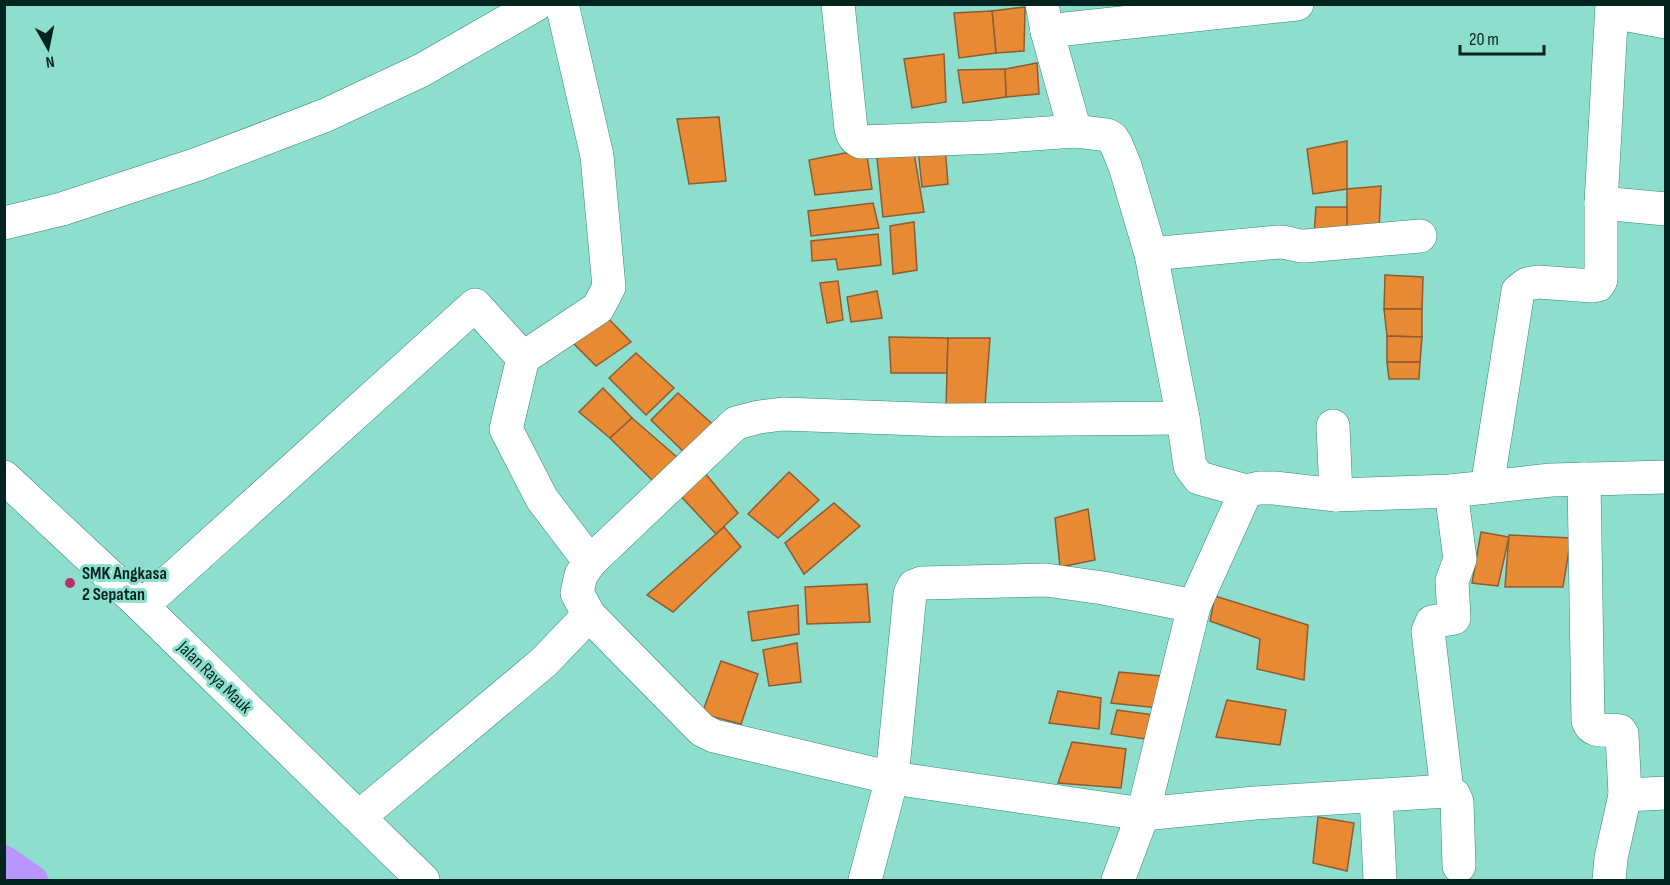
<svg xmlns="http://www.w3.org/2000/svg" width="1670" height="885" font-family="'Sofia Sans Condensed',sans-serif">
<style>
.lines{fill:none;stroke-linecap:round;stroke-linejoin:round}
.canal{stroke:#b995fd;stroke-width:30}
.building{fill:#e88a33;stroke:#8d5c34;stroke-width:1.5}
.minor-casing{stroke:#338778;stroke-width:34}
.major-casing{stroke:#338778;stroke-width:34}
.minor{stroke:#fff;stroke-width:33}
.major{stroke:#fff;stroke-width:33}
.poi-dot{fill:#b82e6b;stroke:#8ddecc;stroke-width:2}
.labels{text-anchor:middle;stroke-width:6;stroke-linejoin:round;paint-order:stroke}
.poi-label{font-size:18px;font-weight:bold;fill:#01251e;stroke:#8ddecc;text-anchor:start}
.street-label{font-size:18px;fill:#01251e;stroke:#8ddecc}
</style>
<rect width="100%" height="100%" fill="#8ddecc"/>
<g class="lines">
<path class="canal" d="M4,860L33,880"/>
</g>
<g class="building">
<path d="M1025,7L1024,51L996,53L992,11Z"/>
<path d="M992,11L996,53L959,58L954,13Z"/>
<path d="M944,54L946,102L912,108L904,59Z"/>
<path d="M1037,63L1039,94L1006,97L1005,69Z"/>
<path d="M1005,69L1006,97L963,103L958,70Z"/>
<path d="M719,117L726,181L689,184L677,119Z"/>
<path d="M1347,141V189L1313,194L1307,149Z"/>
<path d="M945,146L948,184L922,187L918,150Z"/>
<path d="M913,147L924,212L883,217L877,158Z"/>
<path d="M866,149L872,189L815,195L809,160Z"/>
<path d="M1381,186L1379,230L1347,232V189Z"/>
<path d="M873,203L879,228L811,236L808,211Z"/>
<path d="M1316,207H1347V232L1314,235Z"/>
<path d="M914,222L917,270L893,274L890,226Z"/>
<path d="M878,234L881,265L838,270L836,259L812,261L811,241Z"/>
<path d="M1385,275L1423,277L1422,309H1384Z"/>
<path d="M838,281L843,320L827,323L820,283Z"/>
<path d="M877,291L882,318L851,322L847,297Z"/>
<path d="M1384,309H1422V337L1387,336Z"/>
<path d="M605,315L631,342L596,366L574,344Z"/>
<path d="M1387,336L1422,337L1420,362H1387Z"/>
<path d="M889,337L948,338L947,373H891Z"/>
<path d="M948,338H990L985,406H946Z"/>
<path d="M636,353L674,388L646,415L609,378Z"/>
<path d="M1387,362H1420L1419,379H1389Z"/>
<path d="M603,388L632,418L610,438L579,412Z"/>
<path d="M678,393L720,431L689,457L651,420Z"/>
<path d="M632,418L678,458L654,482L610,438Z"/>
<path d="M700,467L738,513L716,534L675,490Z"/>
<path d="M789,472L819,500L778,538L748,514Z"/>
<path d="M834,503L860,526L804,574L785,543Z"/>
<path d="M1088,509L1095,560L1060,567L1055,518Z"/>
<path d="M724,527L741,547L673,612L647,595Z"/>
<path d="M1481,532L1509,537L1498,586L1472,583Z"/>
<path d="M1509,535L1571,538L1563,587H1505Z"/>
<path d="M867,584L870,622L807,624L805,587Z"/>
<path d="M1215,596L1308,625L1304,680L1257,669L1260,639L1210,621Z"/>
<path d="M798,605L799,634L752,641L748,612Z"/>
<path d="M797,643L801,682L769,686L763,650Z"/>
<path d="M721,661L758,674L741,724L702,714Z"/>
<path d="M1119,672L1162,676L1159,708L1111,703Z"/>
<path d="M1058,691L1101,698L1099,729L1049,723Z"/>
<path d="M1227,700L1286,710L1280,745L1216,737Z"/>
<path d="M1117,710L1161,716L1159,741L1111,734Z"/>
<path d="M1072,742L1126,749L1121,788L1058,783Z"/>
<path d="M1318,817L1354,823L1347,871L1313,863Z"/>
</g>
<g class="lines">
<defs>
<g id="minor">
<path d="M838,4L851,129C853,136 854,139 861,142L993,137L1075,131L1107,135L1112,138L1116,144L1125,166L1151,254L1183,418L1190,466L1199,478L1246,491L1259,488H1274L1336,495L1451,491L1551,480L1666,477"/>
<path d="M1042,4L1047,31L1075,131"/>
<path d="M1612,12L1666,22"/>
<path d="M1047,31L1297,4"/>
<path d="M1601,203L1666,209"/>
<path d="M4,223L62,209L198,164L326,115L422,70L537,4"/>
<path d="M1151,254L1279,242C1288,242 1295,246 1305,246L1420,236"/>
<path d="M523,358L506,429L542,499L590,562"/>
<path d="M1183,418L947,420L783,414L759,417L736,423L590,562L581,575L577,593L589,615L702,730L714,736L892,778L1143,814L1255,803L1447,791L1454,795L1457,802L1459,866"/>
<path d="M1333,426L1336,495"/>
<path d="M1584,479L1588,721C1593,735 1608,728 1620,731L1622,734L1625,795L1666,793"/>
<path d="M1487,487L1518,291L1527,284L1538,282L1592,286L1598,285L1601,280V203L1612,4"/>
<path d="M142,606L475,305L523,358L598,308L609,287L597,156L562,4"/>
<path d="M1447,791L1428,631L1432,622L1454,618L1452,581L1460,559L1451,491"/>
<path d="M1376,796L1380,880"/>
<path d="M359,817L544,662L589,615"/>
<path d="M865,880L892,778L910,594L914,586L922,583L1046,580L1103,588L1194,606"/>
<path d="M1118,880L1143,814L1194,606L1246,491"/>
<path d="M1609,880L1611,858L1625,795"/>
</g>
<path id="major" d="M4,477L142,606L423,880"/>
</defs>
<use href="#minor" class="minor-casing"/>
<use href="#major" class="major-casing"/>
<use href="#minor" class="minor"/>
<use href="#major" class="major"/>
</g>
<circle class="poi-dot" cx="70" cy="583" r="6"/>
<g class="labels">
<g class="poi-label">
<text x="82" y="579">SMK Angkasa<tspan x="82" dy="21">2 Sepatan</tspan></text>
</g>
<g class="street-label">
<text transform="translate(215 677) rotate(44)" y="6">Jalan Raya Mauk</text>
</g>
</g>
<rect width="1670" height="885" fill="none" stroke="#01251e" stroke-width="12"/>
<g transform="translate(48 48) rotate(171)" stroke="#8ddecc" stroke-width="4.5" paint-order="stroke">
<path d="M0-4.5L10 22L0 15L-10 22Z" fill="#01251e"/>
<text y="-9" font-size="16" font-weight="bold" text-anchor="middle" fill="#01251e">N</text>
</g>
<path d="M1460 45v9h84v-9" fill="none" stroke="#01251e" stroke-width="3"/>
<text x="1469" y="45" font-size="18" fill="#01251e" stroke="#8ddecc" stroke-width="4.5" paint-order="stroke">20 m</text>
</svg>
